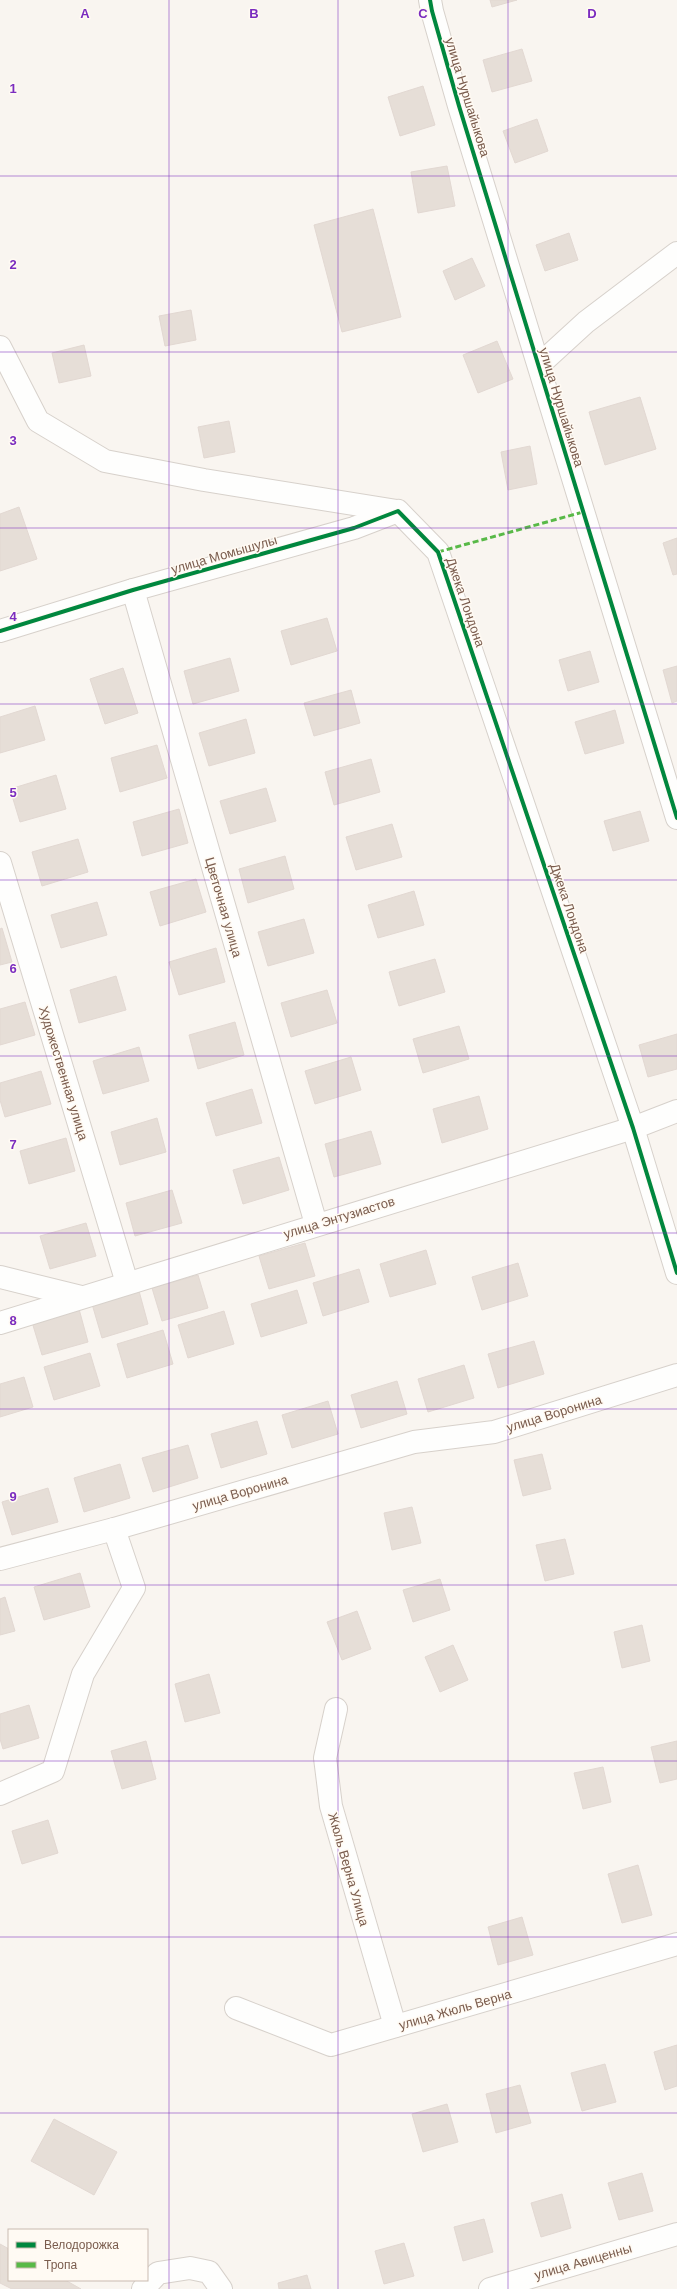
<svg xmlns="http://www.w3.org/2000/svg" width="677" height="2289" font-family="Helvetica,sans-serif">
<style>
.building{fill:#e6ded7;stroke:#e2d8d2}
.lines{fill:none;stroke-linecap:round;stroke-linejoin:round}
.minor-casing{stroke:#d7d1cb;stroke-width:24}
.minor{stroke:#fefefd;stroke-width:22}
.quiet{stroke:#58b947;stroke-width:3;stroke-dasharray:6 3;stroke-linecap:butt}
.cycleway-casing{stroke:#fffaf3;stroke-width:6}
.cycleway{stroke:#00873e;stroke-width:4}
.grid{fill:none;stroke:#7b2cbf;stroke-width:1;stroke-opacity:0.55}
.labels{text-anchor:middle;stroke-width:3;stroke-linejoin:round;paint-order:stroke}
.street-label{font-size:13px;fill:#7a5c4d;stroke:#fffaf3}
.grid-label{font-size:13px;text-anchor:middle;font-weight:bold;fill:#7b2cbf;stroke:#fffaf3;stroke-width:3;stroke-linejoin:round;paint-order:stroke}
</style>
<rect width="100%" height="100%" fill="#f9f5f0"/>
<g class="building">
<path d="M490,0H517L492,7Z"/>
<path d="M522,49L532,81L492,92L483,60Z"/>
<path d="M423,86L435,125L400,136L388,97Z"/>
<path d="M537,119L548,151L515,163L503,131Z"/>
<path d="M447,166L455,206L418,213L411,172Z"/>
<path d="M373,209L401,317L342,332L314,225Z"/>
<path d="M569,233L578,260L545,271L536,245Z"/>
<path d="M472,258L485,286L455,300L443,271Z"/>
<path d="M191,310L196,340L165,346L159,316Z"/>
<path d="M497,341L513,379L478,393L463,355Z"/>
<path d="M84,345L91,376L59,383L52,353Z"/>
<path d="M640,397L656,449L605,465L589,412Z"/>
<path d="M229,421L235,452L204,458L198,427Z"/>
<path d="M530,446L537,484L508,490L501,452Z"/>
<path d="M19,507L37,559L0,571V514Z"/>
<path d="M677,538V574L673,575L663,543Z"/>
<path d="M327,618L337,651L291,665L281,631Z"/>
<path d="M590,651L599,682L568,691L559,660Z"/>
<path d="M230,658L239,691L193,704L184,671Z"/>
<path d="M677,666V701L672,703L663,670Z"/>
<path d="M123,668L138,713L105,724L90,679Z"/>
<path d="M351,690L360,723L314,736L304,703Z"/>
<path d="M35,706L45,740L0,753V717Z"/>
<path d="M615,710L624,743L585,754L575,722Z"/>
<path d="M246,719L255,753L209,766L199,733Z"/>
<path d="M157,745L167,778L120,792L111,758Z"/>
<path d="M371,759L380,792L334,805L325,772Z"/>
<path d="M56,775L66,809L20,822L10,789Z"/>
<path d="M266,788L276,821L230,834L220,801Z"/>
<path d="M179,809L188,843L142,856L133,822Z"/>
<path d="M640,811L649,841L613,851L604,821Z"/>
<path d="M392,824L402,857L356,870L346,837Z"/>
<path d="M78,839L88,872L42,886L32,852Z"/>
<path d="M285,856L294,889L248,903L239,869Z"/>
<path d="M196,879L206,912L160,926L150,892Z"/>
<path d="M414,891L424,925L378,938L368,905Z"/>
<path d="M97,902L107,935L61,948L51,915Z"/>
<path d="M304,919L314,953L268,966L258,932Z"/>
<path d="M2,928L12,962L0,965V929Z"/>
<path d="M216,948L225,982L179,995L169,962Z"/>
<path d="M435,959L445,992L399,1006L389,972Z"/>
<path d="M116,976L126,1010L79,1023L70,990Z"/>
<path d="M327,990L337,1023L291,1037L281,1003Z"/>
<path d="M25,1002L35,1035L0,1045V1009Z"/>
<path d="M235,1022L244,1055L198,1069L189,1035Z"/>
<path d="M459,1026L469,1059L423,1073L413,1039Z"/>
<path d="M677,1034V1069L648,1077L639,1045Z"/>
<path d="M139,1047L149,1081L103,1094L93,1061Z"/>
<path d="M351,1057L361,1090L315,1104L305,1071Z"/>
<path d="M41,1071L51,1104L5,1117L0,1100V1083Z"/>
<path d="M252,1089L262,1123L216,1136L206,1103Z"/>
<path d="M479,1096L488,1129L442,1143L433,1109Z"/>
<path d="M157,1118L166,1152L120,1165L111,1132Z"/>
<path d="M371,1131L381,1164L334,1177L325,1144Z"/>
<path d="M66,1138L75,1171L29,1184L20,1151Z"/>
<path d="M279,1157L289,1190L243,1204L233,1170Z"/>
<path d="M172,1190L182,1223L135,1236L126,1203Z"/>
<path d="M86,1223L96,1256L50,1269L40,1236Z"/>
<path d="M305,1243L315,1276L269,1289L259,1256Z"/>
<path d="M426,1250L436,1284L390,1297L380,1264Z"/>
<path d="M518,1263L528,1296L482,1310L472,1277Z"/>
<path d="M359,1269L369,1302L323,1316L313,1283Z"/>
<path d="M198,1275L208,1308L162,1321L152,1288Z"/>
<path d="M297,1290L307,1323L261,1337L251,1304Z"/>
<path d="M139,1291L148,1324L102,1338L92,1304Z"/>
<path d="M79,1309L88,1342L42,1355L32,1322Z"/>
<path d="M224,1311L234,1344L188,1358L178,1325Z"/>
<path d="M163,1330L173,1364L127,1378L117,1344Z"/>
<path d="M534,1341L544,1374L498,1388L488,1354Z"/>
<path d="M90,1353L100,1386L54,1400L44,1367Z"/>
<path d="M464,1365L474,1398L428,1412L418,1379Z"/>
<path d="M24,1377L33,1407L0,1417V1384Z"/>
<path d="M397,1381L407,1414L361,1428L351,1395Z"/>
<path d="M328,1401L338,1434L292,1448L282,1415Z"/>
<path d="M257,1421L267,1454L221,1468L211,1434Z"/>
<path d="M188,1445L198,1478L153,1492L142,1458Z"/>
<path d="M542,1454L551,1489L523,1496L514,1460Z"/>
<path d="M120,1464L130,1498L84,1512L74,1478Z"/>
<path d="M48,1488L58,1522L12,1535L2,1502Z"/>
<path d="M412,1507L421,1543L392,1550L384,1513Z"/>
<path d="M565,1539L574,1574L545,1581L536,1545Z"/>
<path d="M80,1573L90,1607L44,1620L34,1587Z"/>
<path d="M440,1579L450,1610L413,1622L403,1590Z"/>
<path d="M5,1597L15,1631L0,1635V1599Z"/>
<path d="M357,1611L371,1649L342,1660L327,1622Z"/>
<path d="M642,1625L650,1661L622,1668L614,1632Z"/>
<path d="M453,1645L468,1680L440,1692L425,1657Z"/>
<path d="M209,1674L220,1713L185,1722L175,1684Z"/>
<path d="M29,1705L39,1738L3,1749L0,1739V1714Z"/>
<path d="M146,1741L156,1779L122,1789L111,1751Z"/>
<path d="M677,1741V1779L660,1783L651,1747Z"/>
<path d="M603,1767L611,1802L583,1809L574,1773Z"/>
<path d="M48,1820L58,1853L22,1864L12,1831Z"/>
<path d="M638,1865L652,1915L622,1923L608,1874Z"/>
<path d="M522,1917L533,1955L498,1965L488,1927Z"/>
<path d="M677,2045V2086L665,2090L654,2052Z"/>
<path d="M605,2064L616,2102L582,2111L571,2073Z"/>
<path d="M520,2085L531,2123L496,2133L486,2094Z"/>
<path d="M447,2104L458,2142L423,2152L412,2114Z"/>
<path d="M54,2119L117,2152L94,2195L31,2161Z"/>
<path d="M642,2173L653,2211L619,2220L608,2183Z"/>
<path d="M562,2194L571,2228L541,2237L531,2203Z"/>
<path d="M484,2219L493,2252L463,2261L454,2227Z"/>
<path d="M404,2243L414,2276L384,2284L375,2251Z"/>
<path d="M0,2244L9,2249V2280H65L81,2289H12L0,2283Z"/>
<path d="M307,2275L311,2289H279L278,2283Z"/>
</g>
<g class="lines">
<defs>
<g id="minor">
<path d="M430,0L432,11L459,106L677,818"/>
<path d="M0,347L38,421L105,461L204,480L397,511"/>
<path d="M539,365L586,322L677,253"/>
<path d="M133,590L316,1224"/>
<path d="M0,631L133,590L354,528L398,511L438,552L633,1128L677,1273"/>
<path d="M0,863L127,1283"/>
<path d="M0,1277L81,1297"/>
<path d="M0,1323L633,1128L677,1111"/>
<path d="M0,1559L114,1529L414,1442L494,1432L677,1375"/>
<path d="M336,1709L325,1758L331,1806L395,2026"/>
<path d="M0,1794L53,1771L83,1674L134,1588L114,1529"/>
<path d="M236,2008L331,2045L677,1944"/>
<path d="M143,2289L158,2273L190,2268L209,2272L221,2289"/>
<path d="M490,2289L677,2234"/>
</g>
</defs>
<use href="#minor" class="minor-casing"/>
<use href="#minor" class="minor"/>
<path class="quiet" d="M438,552L583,512"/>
<defs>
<g id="cycleway">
<path d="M430,0L432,11L459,106L677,818"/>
<path d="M0,631L133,590L354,528L398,511L438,552L633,1128L677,1273"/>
</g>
</defs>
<use href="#cycleway" class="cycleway-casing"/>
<use href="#cycleway" class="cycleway"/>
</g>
<path class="grid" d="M169,0V2289M338,0V2289M508,0V2289M0,176H677M0,352H677M0,528H677M0,704H677M0,880H677M0,1056H677M0,1233H677M0,1409H677M0,1585H677M0,1761H677M0,1937H677M0,2113H677"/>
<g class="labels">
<g class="street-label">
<text transform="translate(468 97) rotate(73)" y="5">улица Нуршайыкова</text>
<text transform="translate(562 407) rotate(73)" y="5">улица Нуршайыкова</text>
<text transform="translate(224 554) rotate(-16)" y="5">улица Момышулы</text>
<text transform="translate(466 602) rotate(71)" y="5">Джека Лондона</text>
<text transform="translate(224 907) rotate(74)" y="5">Цветочная улица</text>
<text transform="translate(570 908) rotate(71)" y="5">Джека Лондона</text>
<text transform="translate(64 1073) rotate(73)" y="5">Художественная улица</text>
<text transform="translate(339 1217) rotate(-17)" y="5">улица Энтузиастов</text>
<text transform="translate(554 1413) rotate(-17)" y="5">улица Воронина</text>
<text transform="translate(240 1492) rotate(-16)" y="5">улица Воронина</text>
<text transform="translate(349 1869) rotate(74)" y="5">Жюль Верна Улица</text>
<text transform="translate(455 2009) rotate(-16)" y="5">улица Жюль Верна</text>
<text transform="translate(583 2261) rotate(-16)" y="5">улица Авиценны</text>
</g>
</g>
<g class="grid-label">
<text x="85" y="18">A</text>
<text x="254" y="18">B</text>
<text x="423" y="18">C</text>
<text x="592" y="18">D</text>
<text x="13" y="93">1</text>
<text x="13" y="269">2</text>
<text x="13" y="445">3</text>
<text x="13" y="621">4</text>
<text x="13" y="797">5</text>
<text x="13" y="973">6</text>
<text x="13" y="1149">7</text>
<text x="13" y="1325">8</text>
<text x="13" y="1501">9</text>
</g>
<rect x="8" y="2229" width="140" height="52" fill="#fffaf3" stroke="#cabbb1"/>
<rect x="16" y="2242" width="20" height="6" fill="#00873e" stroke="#cabbb1"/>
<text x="44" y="2249" font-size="12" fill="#7a5c4d">Велодорожка</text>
<rect x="16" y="2262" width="20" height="6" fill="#58b947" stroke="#cabbb1"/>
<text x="44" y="2269" font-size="12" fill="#7a5c4d">Тропа</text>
</svg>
